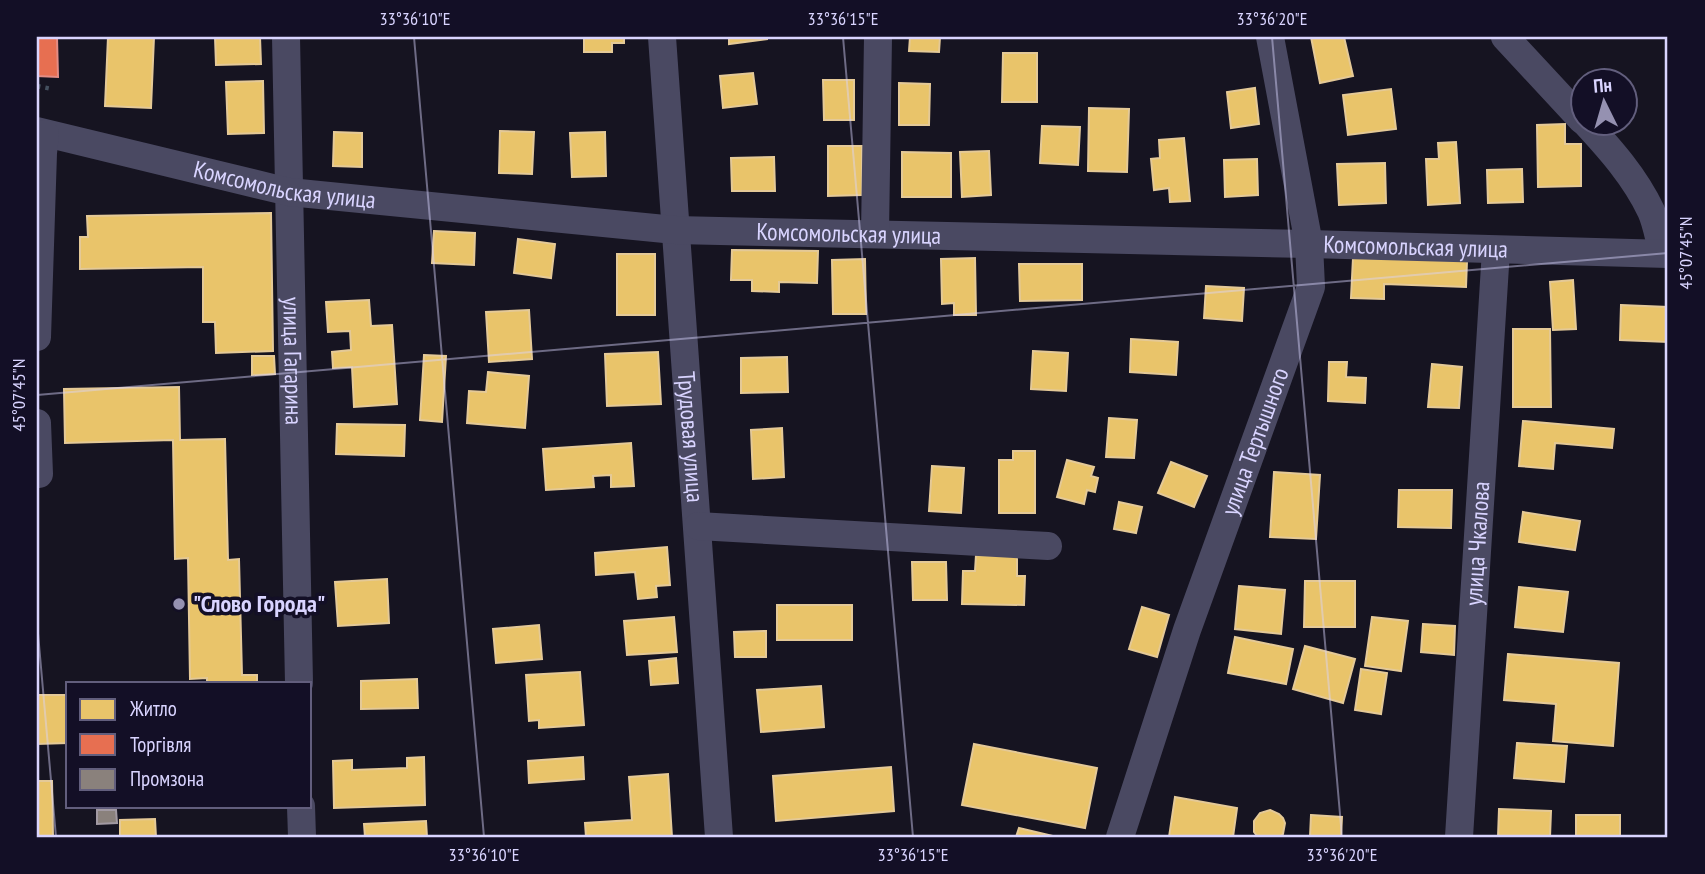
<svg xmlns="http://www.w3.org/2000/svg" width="1705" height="874" font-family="'PT Sans Narrow',sans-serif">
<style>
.homes{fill:#e9c46a;stroke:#e4c997;stroke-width:2}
.shops{fill:#e76f51;stroke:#e38d85;stroke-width:2}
.industry{fill:#8a817c;stroke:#a29aa3;stroke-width:2}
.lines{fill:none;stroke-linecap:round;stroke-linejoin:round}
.path{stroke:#44505f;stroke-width:4.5;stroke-dasharray:3.5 5;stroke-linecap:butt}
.minor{stroke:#4a4962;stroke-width:28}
.ticks{fill:none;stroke:#d9d4ff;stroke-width:2;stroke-opacity:0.45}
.poi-dot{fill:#9591b1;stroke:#130f26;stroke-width:2.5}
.labels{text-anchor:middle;stroke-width:7;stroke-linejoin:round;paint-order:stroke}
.street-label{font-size:24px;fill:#d9d4ff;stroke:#130f26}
.poi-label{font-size:24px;font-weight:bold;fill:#d9d4ff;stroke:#130f26;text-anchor:start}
.neatline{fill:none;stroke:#d9d4ff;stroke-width:2.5}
.ticks-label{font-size:18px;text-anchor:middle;fill:#d9d4ff}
</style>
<rect width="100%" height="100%" fill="#161421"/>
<g class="homes">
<path d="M108,37H154L151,108L105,106Z"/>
<path d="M215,37H260L261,64L216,65Z"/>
<path d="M584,37H624V43H612V52H584Z"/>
<path d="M729,37H767V39L729,44Z"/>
<path d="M910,37H940L939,52L909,51Z"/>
<path d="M1311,37H1344L1353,76L1320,83Z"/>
<path d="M1003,53H1037V102H1002Z"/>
<path d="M753,73L757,104L723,108L720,76Z"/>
<path d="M823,80H854V120H824Z"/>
<path d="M263,81L264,133L228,134L226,82Z"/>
<path d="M899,83L930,84L929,125H899Z"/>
<path d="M1255,88L1259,124L1231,128L1227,92Z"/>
<path d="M1391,89L1396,129L1348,135L1343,95Z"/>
<path d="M1089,108L1129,109L1127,172L1088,171Z"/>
<path d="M1565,124V144H1581V186L1538,187L1537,125Z"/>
<path d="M1042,126L1080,127L1078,165L1040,163Z"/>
<path d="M500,131L534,132L532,174L499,173Z"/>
<path d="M334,132L362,133V167L333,166Z"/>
<path d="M605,132L606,176L572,177L570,133Z"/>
<path d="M1184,138L1190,201L1170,202L1169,188L1154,190L1151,159L1160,158L1159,140Z"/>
<path d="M1456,142L1460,203L1428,205L1426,159H1439L1438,143Z"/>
<path d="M828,146H862V195L828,196Z"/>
<path d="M989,151L991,195L962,197L960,152Z"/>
<path d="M902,152L951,153V197H902Z"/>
<path d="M774,157L775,191H732L731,158Z"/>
<path d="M1257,159L1258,195L1225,197L1224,160Z"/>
<path d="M1385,163L1386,203L1339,205L1337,164Z"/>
<path d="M1522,169L1523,202L1488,203L1487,170Z"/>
<path d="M271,213L273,351L216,353L215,322H203V267L80,269V237H88L87,216Z"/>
<path d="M434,231L475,233L474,265L432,263Z"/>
<path d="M518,239L555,244L551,278L514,273Z"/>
<path d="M732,250L818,251L817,283L779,282V292L752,291V280H731Z"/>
<rect x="617" y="254" width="38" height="61"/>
<path d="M975,258L976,315H954V303L942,304L941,259Z"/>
<path d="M1353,258L1467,261L1466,287L1384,284V299L1351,298Z"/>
<path d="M865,259L866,314H833L832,260Z"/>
<path d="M1019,264H1082V300L1020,301Z"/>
<path d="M1573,280L1576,329L1553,330L1550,282Z"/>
<path d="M1206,286L1244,288L1242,321L1204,318Z"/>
<path d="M369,300L371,326L392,325L397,404L354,407L352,367L333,368L332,352L351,350L350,331L328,332L326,302Z"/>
<path d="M1621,305L1668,307V342L1620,340Z"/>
<path d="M529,310L532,359L489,362L486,312Z"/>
<path d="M1513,329H1550L1551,407H1513Z"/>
<path d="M1131,339L1178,342L1176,375L1130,372Z"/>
<path d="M1033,351L1068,353L1066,391L1031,389Z"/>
<path d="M658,352L661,404L607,406L605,354Z"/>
<path d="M424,355L446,356L442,422L420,420Z"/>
<path d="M252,356H274L275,374L252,375Z"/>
<path d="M787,357L788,392L741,393V358Z"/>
<path d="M1329,362H1347L1346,377L1366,378L1365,403L1328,401Z"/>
<path d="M1432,364L1462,367L1459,408L1428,407Z"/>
<path d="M488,372L529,376L525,428L467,423L469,391L486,392Z"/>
<path d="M179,387L180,440L225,439L228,560L239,559L242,675H257V683H207V678L190,679L188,558L175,559L173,440L65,443L64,389Z"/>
<path d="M1109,418L1137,420L1134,458L1106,457Z"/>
<path d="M1523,421L1614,429L1612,448L1555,443L1553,469L1519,466Z"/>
<path d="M337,424L405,425L404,456L336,454Z"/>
<path d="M782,428L784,477L753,479L751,430Z"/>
<path d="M631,443L634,486L611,487V475L593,476L594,487L546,490L543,449Z"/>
<path d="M1013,451H1035V513H999V460H1013Z"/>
<path d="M1067,460L1094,467L1091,476L1098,478L1095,492L1087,490L1084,504L1057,497Z"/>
<path d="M1171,462L1207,476L1194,507L1158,493Z"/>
<path d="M932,466L964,468L961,513L929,511Z"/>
<path d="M1274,472L1320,475L1316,539L1270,537Z"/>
<path d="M1399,490H1452L1451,528L1398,527Z"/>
<path d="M1119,502L1142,507L1136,533L1114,529Z"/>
<path d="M1523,512L1580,521L1575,550L1519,542Z"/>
<path d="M667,547L670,585L656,586L657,597L638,599L635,572L596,575L595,553Z"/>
<path d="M976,555L1017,556V576H1025L1024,605L962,604L963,571H975Z"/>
<path d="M912,562H946L947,600H913Z"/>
<path d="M387,579L389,623L338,626L335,582Z"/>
<path d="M1305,581H1355V627H1304Z"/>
<path d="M1239,586L1285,590L1281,634L1235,629Z"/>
<path d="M1519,587L1568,592L1563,632L1515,627Z"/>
<rect x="777" y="605" width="75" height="35"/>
<path d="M1142,607L1169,615L1157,657L1129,649Z"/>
<path d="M674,617L677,652L627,655L624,621Z"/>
<path d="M1372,617L1408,621L1401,671L1365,666Z"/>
<path d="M1423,624L1455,626L1454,655L1421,652Z"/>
<path d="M539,625L542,659L496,663L493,629Z"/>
<path d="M766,631V657H735L734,632Z"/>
<path d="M1235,637L1293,649L1286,684L1228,673Z"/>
<path d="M1305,646L1355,659L1343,703L1293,689Z"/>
<path d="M1508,654L1619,663L1613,746L1553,741L1556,704L1504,700Z"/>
<path d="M676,658L678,683L651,685L649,661Z"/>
<path d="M1361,669L1387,673L1381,714L1355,710Z"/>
<path d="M580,672L584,725L539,728V720L529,721L526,675Z"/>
<path d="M417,679L418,708L361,709V681Z"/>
<path d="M821,686L824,727L761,732L757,690Z"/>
<path d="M37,695H68V743L37,744Z"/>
<path d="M1517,743L1567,746L1564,782L1514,778Z"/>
<path d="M974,744L1097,768L1085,828L962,805Z"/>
<path d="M424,757L425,805L334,808L333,761L352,760V770L407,768V758Z"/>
<path d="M583,757L584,779L529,783L528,761Z"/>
<path d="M891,767L894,811L776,821L773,776Z"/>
<path d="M668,774L672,837H586L585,823L632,820L629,777Z"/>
<path d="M37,781H52L53,837H37Z"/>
<path d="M1175,797L1237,808L1233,837H1169Z"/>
<path d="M1499,809L1551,811L1550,837H1498Z"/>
<path d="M1270,810L1279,814L1283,818L1285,823L1283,834L1280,837H1258L1254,832V821L1260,813Z"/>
<path d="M1311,815L1342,817L1341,837H1310Z"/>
<rect x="1576" y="815" width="44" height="22"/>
<path d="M155,819L156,837H120V820Z"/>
<path d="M426,821L427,837H365L364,824Z"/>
<path d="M1019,828L1057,837H1016Z"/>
</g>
<path class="shops" d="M37,37H57L58,77L37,76Z"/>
<path class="industry" d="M97,810H116L117,823L97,824Z"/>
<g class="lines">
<path class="path" d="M37,86L52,89"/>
<g class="minor">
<path id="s1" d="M286,37L299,683"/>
<path id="s2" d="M662,37L719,837"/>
<path d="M1505,37L1582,120"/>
<path d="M1585,122C1610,149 1635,177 1651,211C1657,224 1659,240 1663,253"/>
<path id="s3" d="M37,131L289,192L675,230L1309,244L1668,254"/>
<path d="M875,234L878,37"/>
<path d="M37,337L43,153L45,134"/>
<path d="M37,423L39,474"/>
<path d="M698,526L1048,546"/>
<path d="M301,806L302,837"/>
<path id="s4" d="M1120,837L1187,630L1311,287L1309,244L1270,37"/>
<path id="s5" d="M1459,837L1496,250"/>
</g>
</g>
<path class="ticks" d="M414,37L484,837M843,37L913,837M1272,37L1342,837M37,395L1668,253M37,622L56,837"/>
<circle class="poi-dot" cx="179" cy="604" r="7"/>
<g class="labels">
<g class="street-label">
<text dy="8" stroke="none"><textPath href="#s3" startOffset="254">Комсомольская улица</textPath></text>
<text dy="8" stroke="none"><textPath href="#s3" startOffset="821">Комсомольская улица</textPath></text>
<text dy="8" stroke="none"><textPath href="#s3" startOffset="1388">Комсомольская улица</textPath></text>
<text dy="8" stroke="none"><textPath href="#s1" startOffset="324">улица Гагарина</textPath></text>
<text dy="8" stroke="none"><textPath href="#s2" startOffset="401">Трудовая улица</textPath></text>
<text dy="8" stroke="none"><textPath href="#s4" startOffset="418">улица Тертышного</textPath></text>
<text dy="8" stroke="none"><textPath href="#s5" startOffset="294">улица Чкалова</textPath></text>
</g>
<g class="poi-label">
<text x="193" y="612">"Слово Города"</text>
</g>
</g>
<rect width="1705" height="874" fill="none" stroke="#130f26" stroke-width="77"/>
<rect x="66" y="682" width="245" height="126" fill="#130f26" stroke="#625e7d" stroke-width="2"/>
<rect x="80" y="699" width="35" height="21" fill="#e9c46a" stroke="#625e7d" stroke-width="2"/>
<text x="130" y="716" font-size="21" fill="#d9d4ff">Житло</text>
<rect x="80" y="734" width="35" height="21" fill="#e76f51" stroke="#625e7d" stroke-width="2"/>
<text x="130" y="752" font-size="21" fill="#d9d4ff">Торгівля</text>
<rect x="80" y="769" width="35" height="21" fill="#8a817c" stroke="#625e7d" stroke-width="2"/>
<text x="130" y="786" font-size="21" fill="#d9d4ff">Промзона</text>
<g transform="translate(1604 102) rotate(355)"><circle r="33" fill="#130f26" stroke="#625e7d" stroke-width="2"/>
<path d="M0-5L12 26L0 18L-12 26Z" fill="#9591b1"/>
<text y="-10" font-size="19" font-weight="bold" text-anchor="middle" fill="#d9d4ff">Пн</text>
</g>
<rect x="38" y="38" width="1628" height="798" class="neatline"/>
<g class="ticks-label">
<text x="415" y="25">33°36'10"E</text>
<text x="843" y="25">33°36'15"E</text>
<text x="1272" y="25">33°36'20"E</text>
<text transform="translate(1686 253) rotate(-90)" y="6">45°07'45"N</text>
<text transform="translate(19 395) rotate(-90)" y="6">45°07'45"N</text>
<text x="484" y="861">33°36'10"E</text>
<text x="913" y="861">33°36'15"E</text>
<text x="1342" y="861">33°36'20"E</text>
</g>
</svg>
